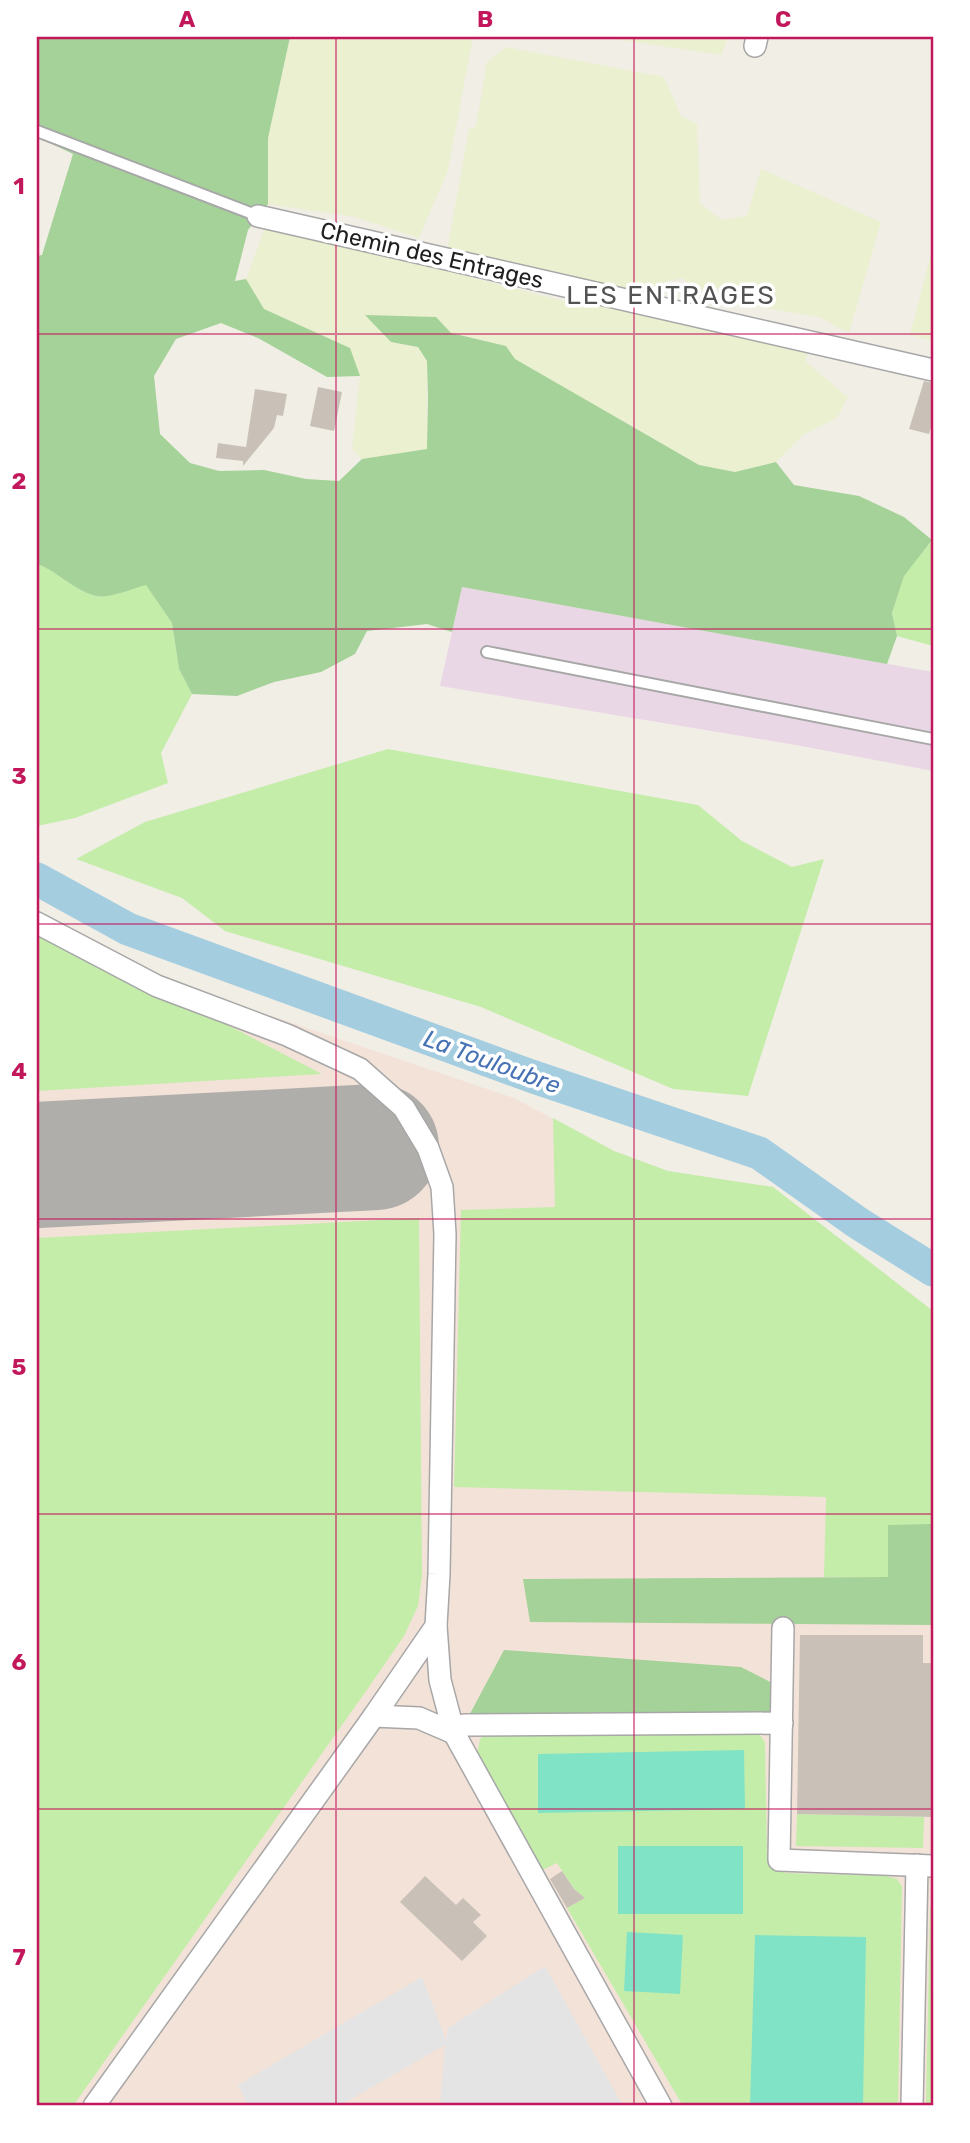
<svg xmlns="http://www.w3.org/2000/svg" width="970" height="2143" font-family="Rubik,sans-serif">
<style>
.industrial{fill:#ead7e5}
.military{fill:#f3e2d8}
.farmland{fill:#ebf0d0}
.grass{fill:#c4edaa}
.forest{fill:#a4d298}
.pitch{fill:#80e3c6}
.parking{fill:#e4e4e4}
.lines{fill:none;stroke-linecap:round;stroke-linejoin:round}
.river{stroke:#a4cde0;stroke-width:33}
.runway{stroke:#b0aeaa;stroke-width:126}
.building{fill:#c9c1b8}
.service-casing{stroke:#a7a7a7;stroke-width:14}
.minor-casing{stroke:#a7a7a7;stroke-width:24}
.service{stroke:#fff;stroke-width:10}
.minor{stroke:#fff;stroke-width:21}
.grid{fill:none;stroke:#c2185b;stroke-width:2;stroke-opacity:0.55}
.labels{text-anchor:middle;stroke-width:7;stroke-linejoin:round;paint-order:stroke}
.street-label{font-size:23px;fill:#202020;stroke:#fff}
.water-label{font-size:24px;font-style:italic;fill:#4773b4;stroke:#fff}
.quarter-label{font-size:26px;letter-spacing:2px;fill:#535353;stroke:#fff}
.neatline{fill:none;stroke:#c2185b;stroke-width:2.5}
.grid-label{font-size:23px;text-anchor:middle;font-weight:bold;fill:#c2185b}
</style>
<rect width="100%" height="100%" fill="#f1eee6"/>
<path class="industrial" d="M462,587L933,672V771L796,745L440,686Z"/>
<path class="military" d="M37,913L183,986L514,1098L614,1151L667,1171L773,1187L933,1311V2106H37Z"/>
<g class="farmland">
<path d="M290,37H473L448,170L419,238L354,217L268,204V138Z"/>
<path d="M601,37H728L721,55Z"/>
<path d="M506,47L664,77L681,116L697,124L700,203L722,220L747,216L761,169L881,222L849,333L819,317L734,303L730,285L693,293L684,278L659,283L644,296L447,251L469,129L476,127L487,62Z"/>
<path d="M266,225L587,307L609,305L810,347L805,361L848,397L837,418L803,435L776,462L735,472L699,465L514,359L506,346L451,333L391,342L418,347L427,361V449L362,459L352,449L360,376L350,348L264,309L246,279Z"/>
<path d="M933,246V341L910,335Z"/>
</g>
<g class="grass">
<path d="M932,540H933V646L897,636L892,613L904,575Z"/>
<path d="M37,564C59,571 84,601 108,596C121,594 134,588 146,584L172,623L179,669L192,694L161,753L168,783L75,818L37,826Z"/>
<path d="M388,749L698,805L742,841L792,867L824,859L748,1096L673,1089L481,1007L225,931L182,898L76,859L145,822Z"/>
<path d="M37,926L322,1074L37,1091Z"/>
<path d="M553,1118L614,1151L668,1171L773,1187L933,1311V1585L931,1524L888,1577H824L826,1497L454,1487L461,1210L555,1207Z"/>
<path d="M419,1218L422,1576L418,1606L404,1636L371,1684L73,2106H37V1238Z"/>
<path d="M748,1731L759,1734L765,1742L767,1857L774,1868L786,1873L886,1876L897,1879L902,1886L898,2106H683L567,1908L584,1898L574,1889L557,1863L540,1871L477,1755L480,1739L489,1732Z"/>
<path d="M797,1814L924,1817L923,1848L796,1846Z"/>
<path d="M933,1897V2106H926L930,1909Z"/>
</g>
<g class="forest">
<path d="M37,37H290L268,138V204L248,230L235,281L246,279L264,309L350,348L360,376L327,377L258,338L221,323L176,339L154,376L160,434L190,463L219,471L264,470L306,479L339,481L362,459L427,449L428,398L427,361L418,347L391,342L365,315L436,317L451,333L506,346L515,359L699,465L735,472L776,462L794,485L859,496L904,517L932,540L904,576L892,613L897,636L887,664L462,587L452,632L427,624L367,631L355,654L321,672L274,682L237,696L192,694L179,669L172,623L146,585C134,588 121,594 108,596C84,601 59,571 37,564V256L42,255L73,154L37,137Z"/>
<path d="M931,1524L933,1625L530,1622L523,1579L888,1577V1525Z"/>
<path d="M504,1650L741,1667L782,1688V1723L464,1725Z"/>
</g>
<g class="pitch">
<path d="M744,1750L745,1809L538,1813V1754Z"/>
<rect x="618" y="1846" width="125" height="68"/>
<path d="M627,1932L683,1935L680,1994L624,1991Z"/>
<path d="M755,1935L866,1937L863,2106H750Z"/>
</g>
<path class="parking" d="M545,1966L623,2106H440L445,2045L339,2106H248L238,2085L422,1977L446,2040L448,2028Z"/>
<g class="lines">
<path class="river" d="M37,879L128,929L531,1076L759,1153L858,1223L933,1270"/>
<path class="runway" d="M37,1165L376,1147"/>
</g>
<g class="building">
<path d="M924,381L933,383V421L929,434L909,429Z"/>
<path d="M318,387L342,392L334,431L310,426Z"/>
<path d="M255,389L287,394L283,416L277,415L274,428L243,466V461L216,458L218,443L246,447Z"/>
<path d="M800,1635H923V1663H933V1817L797,1814Z"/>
<path d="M562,1871L574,1889L585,1898L567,1908L550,1879Z"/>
<path d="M425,1876L456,1905L463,1898L481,1915L473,1922L487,1936L462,1961L400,1902Z"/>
</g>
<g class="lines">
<defs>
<g id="service">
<path d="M37,131L258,216"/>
<path d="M487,652L933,739"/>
</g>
<g id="minor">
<path d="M755,46L757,37"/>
<path d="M258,216L933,370"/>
<path d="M37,923L157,986L287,1035L360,1069L404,1108L428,1148L442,1187L445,1234L439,1574L436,1626L440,1680L454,1733L661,2106"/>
<path d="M783,1628L779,1860L933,1866"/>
<path d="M374,1716L436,1626"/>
<path d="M94,2106L374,1716L419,1718L454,1733L464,1725L782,1723"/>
<path d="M912,2106L917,1865"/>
</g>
</defs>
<use href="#service" class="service-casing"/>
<use href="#minor" class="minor-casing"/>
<use href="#service" class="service"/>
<use href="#minor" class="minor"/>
</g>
<path class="grid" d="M336,37V2106M634,37V2106M37,334H933M37,629H933M37,924H933M37,1219H933M37,1514H933M37,1809H933"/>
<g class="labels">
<g class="street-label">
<text transform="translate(432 255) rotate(13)" y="8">Chemin des Entrages</text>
</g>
<g class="water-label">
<text transform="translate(492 1062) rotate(20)" y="8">La Touloubre</text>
</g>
<g class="quarter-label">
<text x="671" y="304">LES ENTRAGES</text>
</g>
</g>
<rect width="970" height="2143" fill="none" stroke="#ffffff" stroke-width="77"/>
<rect x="38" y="38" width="894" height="2066" class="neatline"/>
<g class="grid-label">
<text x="187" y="27">A</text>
<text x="485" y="27">B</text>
<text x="783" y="27">C</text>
<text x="19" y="194">1</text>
<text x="19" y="489">2</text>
<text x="19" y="784">3</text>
<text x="19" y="1079">4</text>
<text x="19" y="1375">5</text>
<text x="19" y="1670">6</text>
<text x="19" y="1965">7</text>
</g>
</svg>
